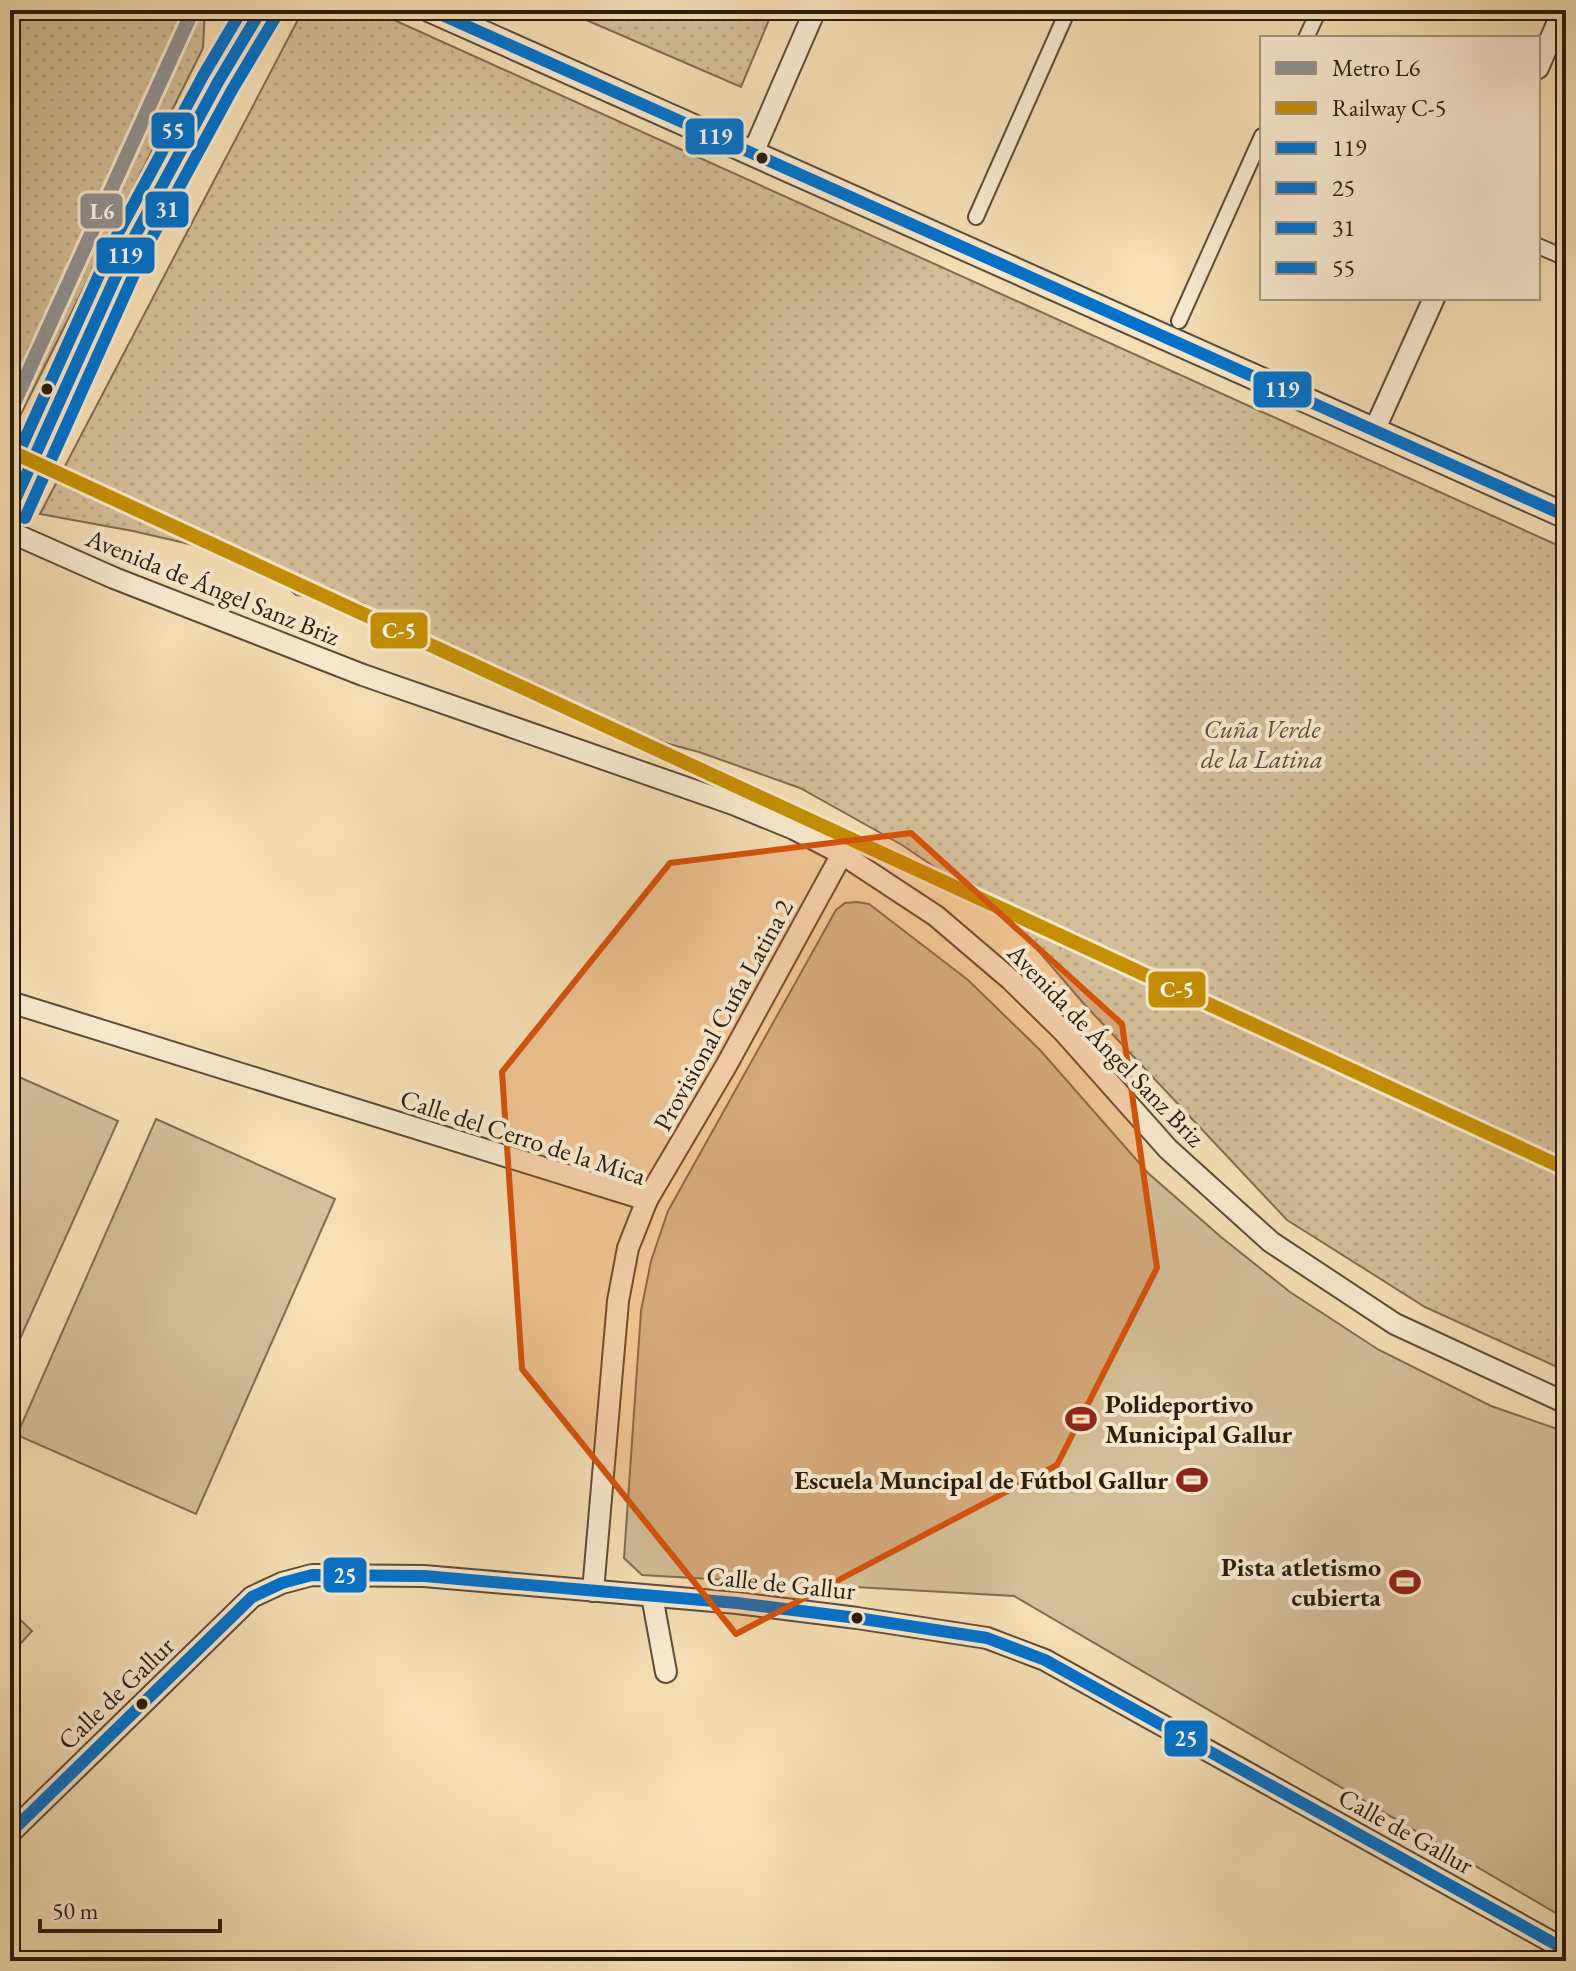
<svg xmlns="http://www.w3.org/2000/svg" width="1576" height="1971" font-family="'EB Garamond',serif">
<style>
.green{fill:url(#green-dots);stroke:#7f6d52;stroke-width:2}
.pitch{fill:#d4bf99;stroke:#7f6d52;stroke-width:2}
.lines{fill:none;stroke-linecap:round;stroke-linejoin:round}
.pedestrian-casing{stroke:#5d4c36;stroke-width:18}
.minor-casing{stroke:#5d4c36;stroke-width:24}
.tertiary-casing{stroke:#5d4c36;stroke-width:28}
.secondary-casing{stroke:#2a1b0b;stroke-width:32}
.pedestrian{stroke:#faebd0;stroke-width:14}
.minor{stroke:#faebd0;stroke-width:20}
.tertiary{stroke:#faebd0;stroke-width:24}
.secondary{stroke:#faebd0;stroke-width:28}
.bus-1-casing{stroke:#faebd0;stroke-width:18}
.bus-2-casing{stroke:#faebd0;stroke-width:18}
.bus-3-casing{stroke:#faebd0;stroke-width:18}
.bus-4-casing{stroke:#faebd0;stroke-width:18}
.bus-1{stroke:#0072ce;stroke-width:12}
.bus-2{stroke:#0072ce;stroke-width:12}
.bus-3{stroke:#0072ce;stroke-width:12}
.bus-4{stroke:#0072ce;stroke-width:12}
.rail-1-casing{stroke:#faebd0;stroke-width:20}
.rail-1{stroke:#c69003;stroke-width:14}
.metro-1-casing{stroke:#faebd0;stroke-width:20}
.metro-1{stroke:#939393;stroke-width:14}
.marked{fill:#d5530c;fill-opacity:0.2;stroke:#d5530c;stroke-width:6;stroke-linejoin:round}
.bus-dot{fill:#2a1b0b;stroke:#faebd0;stroke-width:3}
.labels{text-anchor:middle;stroke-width:8;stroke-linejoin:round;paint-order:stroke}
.street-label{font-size:26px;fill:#2a1b0b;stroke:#faebd0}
.park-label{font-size:26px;font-style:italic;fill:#5d4c36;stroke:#faebd0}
.poi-label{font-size:26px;font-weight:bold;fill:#2a1b0b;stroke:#faebd0;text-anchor:end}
.line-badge{stroke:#faebd0;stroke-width:3}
.badge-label{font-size:22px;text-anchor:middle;font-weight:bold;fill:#fff}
</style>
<defs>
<pattern id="green-dots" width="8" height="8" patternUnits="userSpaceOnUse" patternTransform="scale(2)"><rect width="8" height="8" fill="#d4bf99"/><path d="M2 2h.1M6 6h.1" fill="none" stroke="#b6a482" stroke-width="1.8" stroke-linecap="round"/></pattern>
</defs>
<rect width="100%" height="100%" fill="#f7e0b6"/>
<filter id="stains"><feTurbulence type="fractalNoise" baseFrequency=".0025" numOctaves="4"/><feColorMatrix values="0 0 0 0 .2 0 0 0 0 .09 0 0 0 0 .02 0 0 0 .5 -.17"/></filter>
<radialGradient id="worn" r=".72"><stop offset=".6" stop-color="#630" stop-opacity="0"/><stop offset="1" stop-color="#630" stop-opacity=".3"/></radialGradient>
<g class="green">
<path d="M10,10H205L203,48L10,436Z"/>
<path d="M303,10H372L1566,549V1371L1425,1307L1287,1220L1084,1004L1011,919L902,845L800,788L699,752L631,734L504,680L465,656L413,637L362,603L296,595L254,559L133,531L40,514Z"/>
<path d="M563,10H760L771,15L741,87Z"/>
</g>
<g class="pitch">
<path d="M857,902L869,904L968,980L1040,1050L1148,1173L1221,1237L1290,1292L1379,1350L1491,1406L1566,1432V1919L1014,1596L642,1575L624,1558L641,1311L651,1261L668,1211L836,910L845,903Z"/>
<path d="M10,1073L118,1121L10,1361Z"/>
<path d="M156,1119L335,1199L196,1514L17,1435Z"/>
<path d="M10,1610L32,1631L10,1655Z"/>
</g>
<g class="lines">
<defs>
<g id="pedestrian">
<path d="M1306,38L1319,10"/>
<path d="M976,217L1068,10"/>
<path d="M1538,246L1566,258"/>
<path d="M1179,321L1262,136"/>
</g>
<g id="minor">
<path d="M1538,68L1563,10"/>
<path d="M753,153L815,10"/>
<path d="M1374,431L1434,298"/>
<path d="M10,532L114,578L363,675L733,804L794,829L842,854L936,916L1011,980L1064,1032L1168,1149L1271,1242L1395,1324L1566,1403"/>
<path d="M10,1002L647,1200L628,1248L618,1301L593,1591"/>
<path d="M647,1200L726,1066L842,854"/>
<path d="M652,1596L666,1672"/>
<path d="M10,1833L252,1597L282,1583L312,1575L424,1576L737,1603L857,1618L987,1638L1045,1660L1566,1950"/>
</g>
<path id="tertiary" d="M431,10L1566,516"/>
<path id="secondary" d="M10,511L130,245L218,82L261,10"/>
</defs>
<use href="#pedestrian" class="pedestrian-casing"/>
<use href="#minor" class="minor-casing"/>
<use href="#tertiary" class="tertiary-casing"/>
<use href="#secondary" class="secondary-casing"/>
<use href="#pedestrian" class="pedestrian"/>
<use href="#minor" class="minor"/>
<use href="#tertiary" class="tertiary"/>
<use href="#secondary" class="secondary"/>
<defs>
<g id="bus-1">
<path d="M431,10L1566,516"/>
<path d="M10,511L130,245L218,82L261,10"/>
</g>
<path id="bus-2" d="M10,1833L252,1597L282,1583L312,1575L424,1576L737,1603L857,1618L987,1638L1045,1660L1566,1950"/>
<path id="bus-3" d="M25,518L144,252L232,90L275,18"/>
<path id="bus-4" d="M10,472L116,237L204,74L242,10"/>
</defs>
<use href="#bus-1" class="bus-1-casing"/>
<use href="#bus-2" class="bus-2-casing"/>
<use href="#bus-3" class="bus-3-casing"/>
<use href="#bus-4" class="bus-4-casing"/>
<use href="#bus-1" class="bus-1"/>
<use href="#bus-2" class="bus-2"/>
<use href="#bus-3" class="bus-3"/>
<use href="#bus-4" class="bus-4"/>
<defs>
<path id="rail-1" d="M10,451L1566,1169"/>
</defs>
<use href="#rail-1" class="rail-1-casing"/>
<use href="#rail-1" class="rail-1"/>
<defs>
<path id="metro-1" d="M10,412L193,10"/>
</defs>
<use href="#metro-1" class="metro-1-casing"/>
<use href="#metro-1" class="metro-1"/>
</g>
<path class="marked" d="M911,833L1122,1024L1157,1268L1057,1465L736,1634L522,1369L502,1072L670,863Z"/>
<defs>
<symbol id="stadium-bare" viewBox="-9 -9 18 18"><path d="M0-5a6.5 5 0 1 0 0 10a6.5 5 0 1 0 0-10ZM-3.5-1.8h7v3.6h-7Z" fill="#8f2418" stroke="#faebd0" stroke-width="2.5" paint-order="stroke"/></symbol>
</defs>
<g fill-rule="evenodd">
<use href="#stadium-bare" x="1059" y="1397" width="44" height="44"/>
<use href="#stadium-bare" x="1170" y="1458" width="44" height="44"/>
<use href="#stadium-bare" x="1383" y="1560" width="44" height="44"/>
</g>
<g class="bus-dot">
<circle cx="762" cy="158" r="7"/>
<circle cx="47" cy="389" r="7"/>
<circle cx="857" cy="1618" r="7"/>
<circle cx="142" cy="1704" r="7"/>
</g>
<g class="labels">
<g class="street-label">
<text transform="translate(213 587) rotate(22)" y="9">Avenida de Ángel Sanz Briz</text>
<text transform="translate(723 1015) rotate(-61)" y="9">Provisional Cuña Latina 2</text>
<text transform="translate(1106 1045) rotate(46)" y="9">Avenida de Ángel Sanz Briz</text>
<text transform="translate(523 1137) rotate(18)" y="9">Calle del Cerro de la Mica</text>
<text transform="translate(781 1583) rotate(6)" y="9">Calle de Gallur</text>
<text transform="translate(116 1693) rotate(-44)" y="9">Calle de Gallur</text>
<text transform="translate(1406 1831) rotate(29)" y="9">Calle de Gallur</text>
</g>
<g class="park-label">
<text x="1262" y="738">Cuña Verde<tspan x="1262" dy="30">de la Latina</tspan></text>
</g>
<g class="poi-label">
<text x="1105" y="1413" text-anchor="start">Polideportivo<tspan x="1105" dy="30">Municipal Gallur</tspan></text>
<text x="1168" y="1489">Escuela Muncipal de Fútbol Gallur</text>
<text x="1381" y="1576">Pista atletismo<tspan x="1381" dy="30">cubierta</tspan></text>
</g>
</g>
<g class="line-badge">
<rect x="150" y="111" width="46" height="39" rx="8" fill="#0072ce"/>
<rect x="684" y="117" width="61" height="39" rx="8" fill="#0072ce"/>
<rect x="144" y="190" width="46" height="39" rx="8" fill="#0072ce"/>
<rect x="79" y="192" width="45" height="38" rx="8" fill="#939393"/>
<rect x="95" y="236" width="61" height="39" rx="8" fill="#0072ce"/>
<rect x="1252" y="370" width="61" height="39" rx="8" fill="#0072ce"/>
<rect x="369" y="611" width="60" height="39" rx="8" fill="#c69003"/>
<rect x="1147" y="970" width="60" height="39" rx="8" fill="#c69003"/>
<rect x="322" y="1556" width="46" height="38" rx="8" fill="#0072ce"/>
<rect x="1163" y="1719" width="46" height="39" rx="8" fill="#0072ce"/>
</g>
<g class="badge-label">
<text x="173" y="138">55</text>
<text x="715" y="144">119</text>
<text x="167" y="217">31</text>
<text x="102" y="219">L6</text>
<text x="125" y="263">119</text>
<text x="1282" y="397">119</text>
<text x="399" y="638">C-5</text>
<text x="1177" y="997">C-5</text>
<text x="345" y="1583">25</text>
<text x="1186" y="1746">25</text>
</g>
<rect width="1576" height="1971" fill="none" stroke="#f7e0b6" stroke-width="40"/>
<rect x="12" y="12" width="1552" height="1947" fill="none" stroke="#2a1b0b" stroke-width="4"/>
<rect x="20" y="20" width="1536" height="1931" fill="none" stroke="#2a1b0b" stroke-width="2"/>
<rect x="1260" y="36" width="280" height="264" fill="#faebd0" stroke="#a79881" stroke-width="2"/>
<rect x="1276" y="62" width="40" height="12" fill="#939393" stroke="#a79881" stroke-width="2"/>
<text x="1332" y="76" font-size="24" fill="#2a1b0b">Metro L6</text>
<rect x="1276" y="102" width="40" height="12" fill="#c69003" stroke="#a79881" stroke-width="2"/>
<text x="1332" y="116" font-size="24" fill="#2a1b0b">Railway C-5</text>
<rect x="1276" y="142" width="40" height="12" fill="#0072ce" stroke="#a79881" stroke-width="2"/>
<text x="1332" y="156" font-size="24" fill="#2a1b0b">119</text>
<rect x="1276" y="182" width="40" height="12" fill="#0072ce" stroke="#a79881" stroke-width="2"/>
<text x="1332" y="196" font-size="24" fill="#2a1b0b">25</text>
<rect x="1276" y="222" width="40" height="12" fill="#0072ce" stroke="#a79881" stroke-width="2"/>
<text x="1332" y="236" font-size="24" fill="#2a1b0b">31</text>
<rect x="1276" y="262" width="40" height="12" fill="#0072ce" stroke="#a79881" stroke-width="2"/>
<text x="1332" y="276" font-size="24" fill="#2a1b0b">55</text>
<path d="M40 1919v12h180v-12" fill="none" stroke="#2a1b0b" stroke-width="4"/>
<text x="52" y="1919" font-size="24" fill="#2a1b0b" stroke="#faebd0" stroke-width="6" paint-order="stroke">50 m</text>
<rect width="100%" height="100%" filter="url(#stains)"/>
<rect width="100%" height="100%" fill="url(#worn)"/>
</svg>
